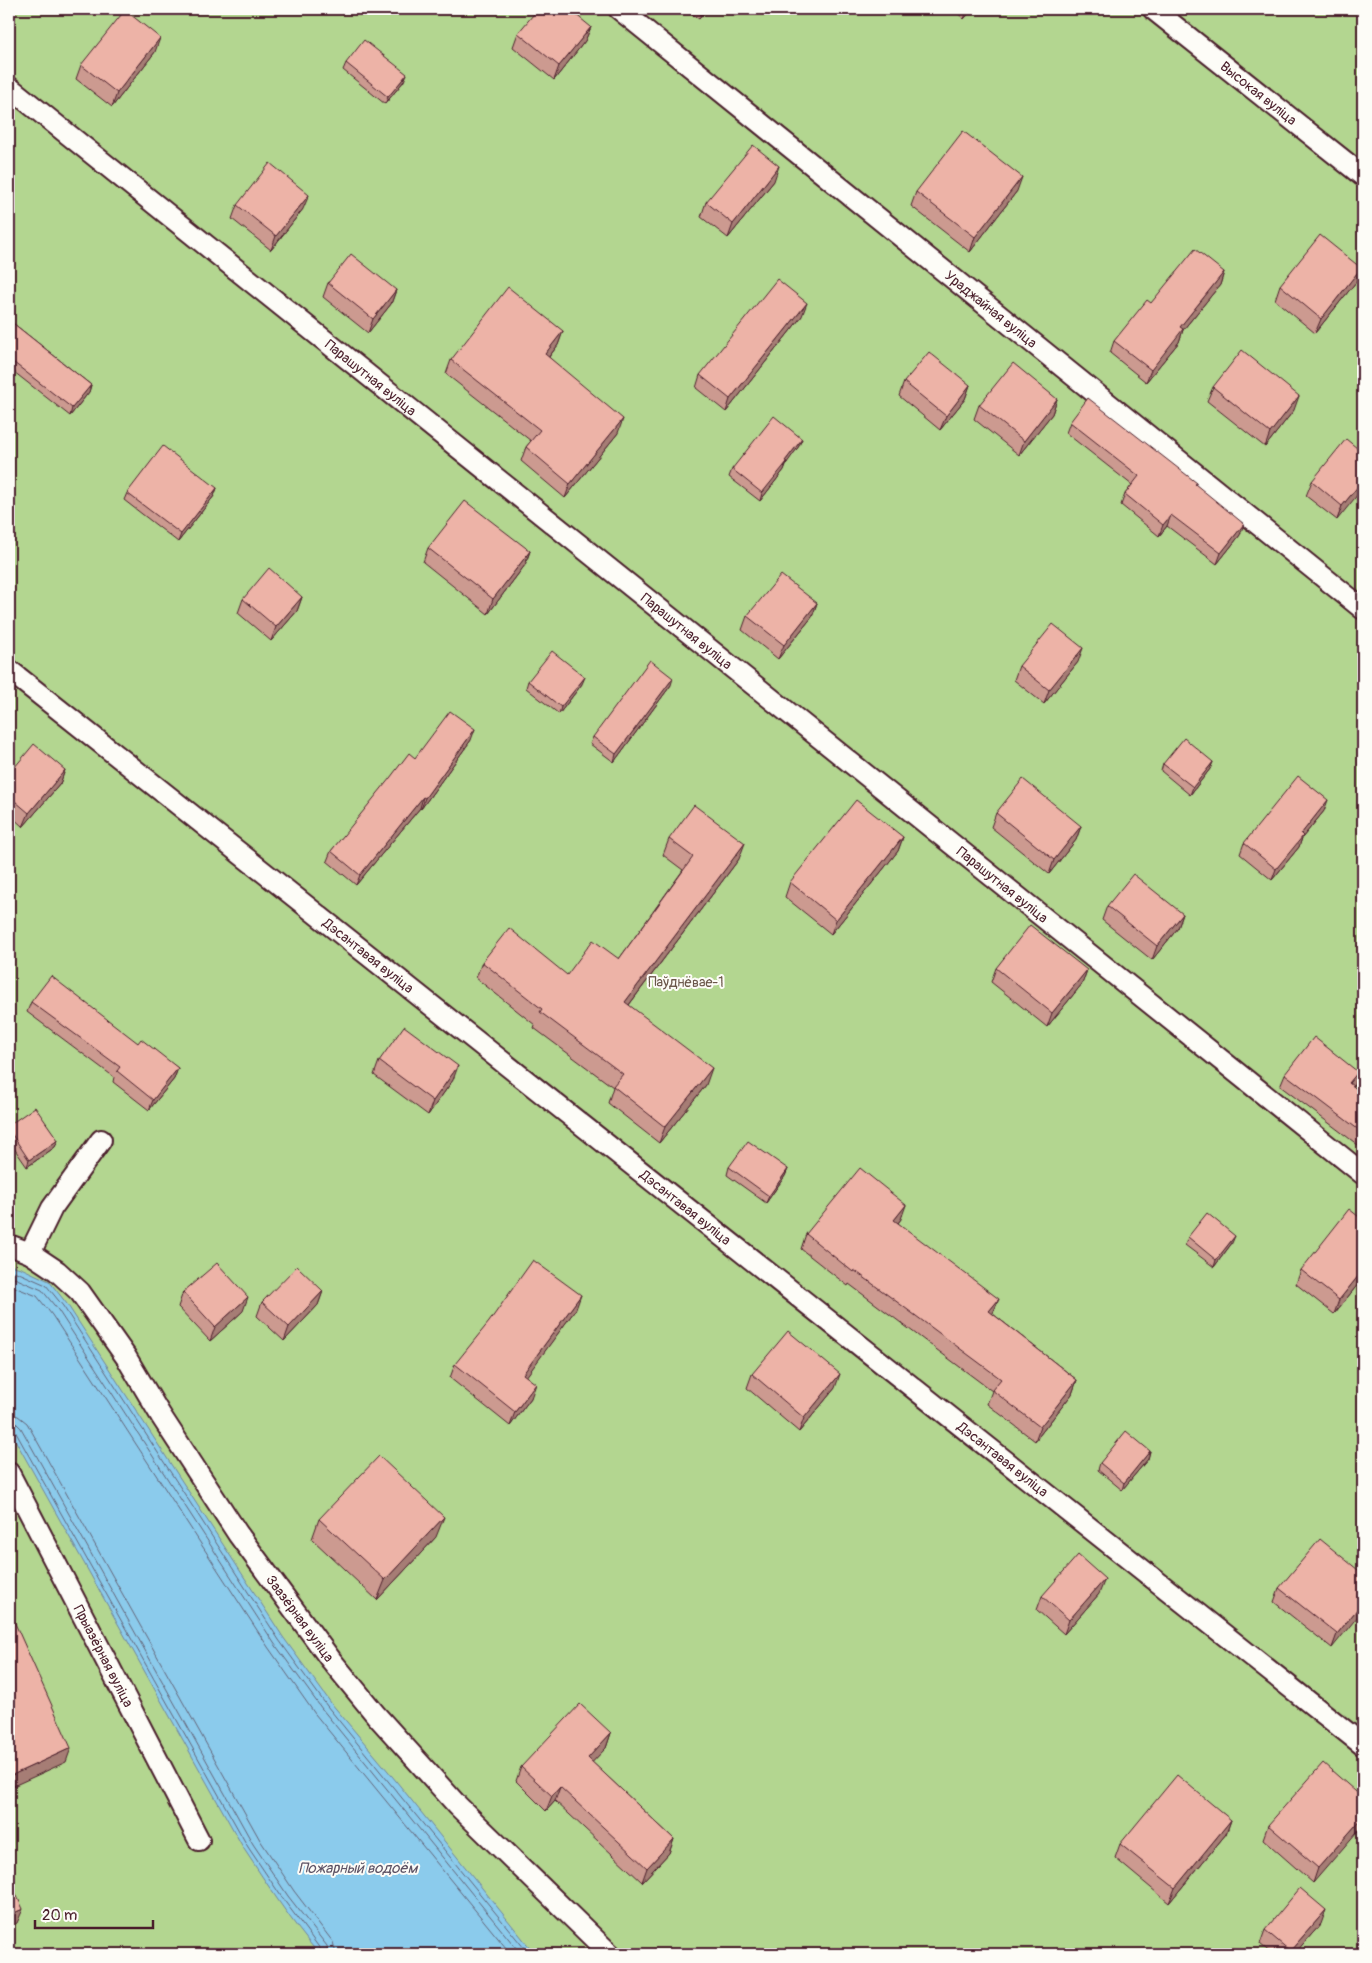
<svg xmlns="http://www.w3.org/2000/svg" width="1372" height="1963" font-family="Pangolin,sans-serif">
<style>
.green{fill:#b3d690;stroke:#7e7a5e}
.water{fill:#8bcbec;stroke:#71869f}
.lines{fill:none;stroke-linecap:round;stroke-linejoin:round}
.shore{stroke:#646478;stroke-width:1}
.service-casing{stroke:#4a1f2b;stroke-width:24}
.service{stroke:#fdfcf7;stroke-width:20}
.wall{fill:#cc9a90;stroke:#4a1f2b}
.shaded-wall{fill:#a67d75;stroke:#4a1f2b}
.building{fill:#edb3a7;stroke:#4a1f2b}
.labels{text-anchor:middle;stroke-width:4;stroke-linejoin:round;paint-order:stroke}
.street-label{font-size:14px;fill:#4a1f2b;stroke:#fdfcf7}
.park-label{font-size:14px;fill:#6a5649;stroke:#fdfcf7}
.water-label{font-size:15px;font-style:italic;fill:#5e5365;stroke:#fdfcf7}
</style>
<rect width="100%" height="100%" fill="#f8e6df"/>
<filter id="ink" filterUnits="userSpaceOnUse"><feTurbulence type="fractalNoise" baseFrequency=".02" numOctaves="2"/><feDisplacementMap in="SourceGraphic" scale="10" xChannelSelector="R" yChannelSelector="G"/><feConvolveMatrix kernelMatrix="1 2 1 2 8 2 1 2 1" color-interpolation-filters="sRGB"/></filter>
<g filter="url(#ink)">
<rect class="green" x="9" y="9" width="1354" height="1945"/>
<path class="water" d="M9,1265L21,1268L49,1281L67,1304L283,1637L331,1703L388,1771L535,1954H319C291,1922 268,1885 244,1849L9,1429Z"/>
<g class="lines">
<g class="shore">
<path d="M9,1270L19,1273L46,1285L63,1306L279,1640L327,1706L529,1954"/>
<path d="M9,1277L17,1279L42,1290L58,1310L274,1643L322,1709L521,1954"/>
<path d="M9,1285L37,1296L52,1315L268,1647L315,1714L511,1954"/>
<path d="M9,1414L18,1416L27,1423L260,1840L294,1891L333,1942L336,1954"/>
<path d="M9,1422L16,1423L21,1428L253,1844L288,1896L327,1946L328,1954"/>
<path d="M9,1428L15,1431L248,1847L283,1899L321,1950L322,1954"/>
</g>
<defs>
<g id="service">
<path id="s1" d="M619,9L1363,609"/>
<path id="s2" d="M1153,9L1363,176"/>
<path id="s3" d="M9,87L1363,1174"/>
<path id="s4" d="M9,670L1363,1745"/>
<path id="s5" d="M9,1245L30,1253L57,1271L80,1292L126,1357L161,1416L238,1534L331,1660L376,1715L458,1806L610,1954"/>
<path d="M30,1253L52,1208L101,1140"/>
<path id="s6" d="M9,1473L199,1840"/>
</g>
</defs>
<use href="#service" class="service-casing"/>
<use href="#service" class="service"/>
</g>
<g class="wall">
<path d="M685,9H707L699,19Z"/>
<path d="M727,9H739L735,15Z"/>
<path d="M953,9H973L964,19Z"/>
<path d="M591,27L585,41L554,80L513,47L518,33Z"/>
<path d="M155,52L112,107L76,79L81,65Z"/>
<path d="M346,63L404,81L385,104L343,70Z"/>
<path d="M774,181L728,238L701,217L706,202Z"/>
<path d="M1017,191L970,252L911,206L916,192Z"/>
<path d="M237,205L303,209L271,250L232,219Z"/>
<path d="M1224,272L1220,285L1183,330L1179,342L1146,382L1110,353L1114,341L1151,303Z"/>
<path d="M1356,282L1315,333L1275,300L1280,285Z"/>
<path d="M328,283L396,290L391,304L368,333L323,297Z"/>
<path d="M802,316L726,412L696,388L700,375Z"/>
<path d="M9,320L91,385L89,392L70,416L9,368Z"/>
<path d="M563,331L558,345L549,357L618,433L565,498L521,461L526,447L531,441L446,374L451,360Z"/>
<path d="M904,382L970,385L965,399L940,430L899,396Z"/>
<path d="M1213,387L1294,410L1265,447L1207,401Z"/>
<path d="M1057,399L1052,414L1019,455L974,419L979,405Z"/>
<path d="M1070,422L1196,485L1240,535L1217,564L1167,526L1159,536L1121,505L1125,494L1132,485L1066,433Z"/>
<path d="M799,446L787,462L784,470L760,501L729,477L732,469Z"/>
<path d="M1363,453L1337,520L1306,496L1312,481Z"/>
<path d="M217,488L214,496L178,542L124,500L127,493Z"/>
<path d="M428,548L530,551L525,565L488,614L423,562Z"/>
<path d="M302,597L297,611L271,641L238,613L243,599Z"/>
<path d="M817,603L812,617L778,659L742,630L747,616Z"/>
<path d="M1078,662L1044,704L1014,680L1019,666Z"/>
<path d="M528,681L582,684L559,714L526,688Z"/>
<path d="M671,685L614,762L590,744L593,737Z"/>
<path d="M471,740L421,809L420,808L356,885L327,861L331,851L415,758Z"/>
<path d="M1213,762L1210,769L1190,795L1161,771L1163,764Z"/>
<path d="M65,770L60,784L23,827L9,814V774Z"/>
<path d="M1324,811L1302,838L1299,847L1272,880L1240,854L1244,843Z"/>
<path d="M996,813L1081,826L1076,840L1049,874L991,827Z"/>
<path d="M903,837L898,851L831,934L785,897L790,882Z"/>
<path d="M669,839L739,859L629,1005L706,1085L659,1143L608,1103L613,1087L534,1028L535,1025L476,978L482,962L567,975L619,959L683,870L663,855Z"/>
<path d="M1107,906L1183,914L1178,928L1152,960L1102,920Z"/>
<path d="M996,968L1087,970L1082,984L1047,1027L991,982Z"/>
<path d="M31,1002L138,1043L178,1068L174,1079L149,1110L113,1082L114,1077L27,1012Z"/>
<path d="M379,1061L453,1080L428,1115L374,1075Z"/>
<path d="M1358,1072L1353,1086L1363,1094V1139L1358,1145L1280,1086L1285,1074Z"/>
<path d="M9,1125L58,1140L55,1147L27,1167L9,1141Z"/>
<path d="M729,1167L788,1169L785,1176L766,1203L727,1175Z"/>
<path d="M901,1219L898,1223L993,1314L1077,1380L1072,1394L1035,1441L987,1404L992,1391L849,1284L848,1286L801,1249L806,1234Z"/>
<path d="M1188,1237L1232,1243L1214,1267L1185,1245Z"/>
<path d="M1301,1270L1363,1278L1334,1314L1296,1284Z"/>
<path d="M323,1291L318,1305L284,1341L257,1316L262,1302Z"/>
<path d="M183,1292L243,1311L210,1341L178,1307Z"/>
<path d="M576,1309L526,1376L531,1398L510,1426L450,1378L455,1364Z"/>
<path d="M752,1374L835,1388L799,1432L747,1388Z"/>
<path d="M1150,1451L1148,1459L1122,1490L1098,1470L1100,1463Z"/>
<path d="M319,1519L436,1537L377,1600L312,1539Z"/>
<path d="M1363,1574L1332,1648L1274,1602L1279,1588Z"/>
<path d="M1099,1594L1064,1634L1037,1610L1042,1596Z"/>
<path d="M611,1733L606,1748L592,1762L674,1839L669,1853L642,1882L555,1801L546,1811L516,1781L521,1767Z"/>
<path d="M1363,1798L1313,1883L1263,1839L1268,1825Z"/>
<path d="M1231,1820L1226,1834L1169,1903L1115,1858L1120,1844Z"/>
<path d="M1321,1924L1294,1954H1272L1260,1944L1265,1930Z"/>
</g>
<g class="shaded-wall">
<path d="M703,9H707L699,19Z"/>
<path d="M968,9H973L964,19Z"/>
<path d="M591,27L585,41L554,80L559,66Z"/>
<path d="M160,38L155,52L112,107L117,93Z"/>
<path d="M407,74L404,81L385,104L388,97Z"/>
<path d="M779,166L774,181L728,238L733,224Z"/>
<path d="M1022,177L1017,191L970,252L975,237Z"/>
<path d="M309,195L303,209L271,250L276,236Z"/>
<path d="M1361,268L1356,282L1315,333L1321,319Z"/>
<path d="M1224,272L1220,285L1183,330L1179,342L1146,382L1151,370L1180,327Z"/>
<path d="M396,290L391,304L368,333L373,319Z"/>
<path d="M807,303L802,316L726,412L730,399Z"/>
<path d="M563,331L558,345L540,368L545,354Z"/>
<path d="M91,385L89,392L70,416L72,408Z"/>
<path d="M970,385L965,399L940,430L946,416Z"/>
<path d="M1299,396L1294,410L1265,447L1270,433Z"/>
<path d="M1057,399L1052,414L1019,455L1024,441Z"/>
<path d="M623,419L618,433L565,498L570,484Z"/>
<path d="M802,439L799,446L784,467L787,462L784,470L760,501L762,493L785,461Z"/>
<path d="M1363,480V488L1337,520L1342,506Z"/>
<path d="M217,488L214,496L178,542L181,534Z"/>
<path d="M1171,515L1167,526L1159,536L1163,525Z"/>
<path d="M1244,524L1240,535L1217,564L1221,553Z"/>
<path d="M530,551L525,565L488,614L493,599Z"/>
<path d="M302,597L297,611L271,641L276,627Z"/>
<path d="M817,603L812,617L778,659L784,645Z"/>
<path d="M1083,648L1078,662L1044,704L1049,690Z"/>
<path d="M585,677L582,684L559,714L561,707Z"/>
<path d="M673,678L671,685L614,762L616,754Z"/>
<path d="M475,729L471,740L421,809L425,798Z"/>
<path d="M1213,762L1210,769L1190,795L1193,787Z"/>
<path d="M65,770L60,784L23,827L29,813Z"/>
<path d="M423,797L420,808L356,885L360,875Z"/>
<path d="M1328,800L1324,811L1302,838L1299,847L1272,880L1276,869L1301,834Z"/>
<path d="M1081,826L1076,840L1049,874L1054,860Z"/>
<path d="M903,837L898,851L831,934L836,920Z"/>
<path d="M745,843L739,859L619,1018L625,1002Z"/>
<path d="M1183,914L1178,928L1152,960L1157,946Z"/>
<path d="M1087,970L1082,984L1047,1027L1052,1013Z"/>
<path d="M458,1066L453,1080L428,1115L433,1101Z"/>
<path d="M178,1068L174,1079L149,1110L153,1100Z"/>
<path d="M712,1068L706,1085L659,1143L665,1127Z"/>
<path d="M1358,1072L1354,1085L1345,1096L1349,1083Z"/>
<path d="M1363,1133V1139L1358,1145Z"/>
<path d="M58,1140L55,1147L27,1167L29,1160Z"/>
<path d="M788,1169L785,1176L766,1203L769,1196Z"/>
<path d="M906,1205L901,1219L889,1235L894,1220Z"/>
<path d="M1235,1236L1232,1243L1214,1267L1216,1260Z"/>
<path d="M1363,1270V1278L1334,1314L1339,1300Z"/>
<path d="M323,1291L318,1305L284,1341L289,1327Z"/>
<path d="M581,1295L576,1309L518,1388L523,1374Z"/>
<path d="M248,1297L243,1311L210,1341L215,1327Z"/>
<path d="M999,1299L993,1313L984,1325L989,1311Z"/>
<path d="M840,1374L835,1388L799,1432L804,1418Z"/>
<path d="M1077,1380L1072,1394L1035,1441L1040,1427Z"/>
<path d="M536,1384L531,1398L510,1426L515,1412Z"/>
<path d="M1150,1451L1148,1459L1122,1490L1124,1483Z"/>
<path d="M444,1517L436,1537L377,1600L385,1580Z"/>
<path d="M1105,1579L1099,1594L1064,1634L1069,1620Z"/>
<path d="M1363,1602V1610L1332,1648L1337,1634Z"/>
<path d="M611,1733L606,1748L583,1772L588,1758Z"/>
<path d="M71,1748L66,1762L9,1788V1779L10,1776Z"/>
<path d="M560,1787L555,1801L546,1811L552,1796Z"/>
<path d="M1363,1817V1825L1313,1883L1318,1868Z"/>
<path d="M1231,1820L1226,1834L1169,1903L1175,1888Z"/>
<path d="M674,1839L669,1853L642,1882L647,1868Z"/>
<path d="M23,1909L17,1923L9,1927V1915Z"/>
<path d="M1326,1910L1321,1924L1294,1954H1289L1290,1951Z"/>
</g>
<g class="building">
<path d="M538,9H569L591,27L559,66L518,33Z"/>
<path d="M125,10L160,38L117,93L81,65Z"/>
<path d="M364,40L407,74L388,97L346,63Z"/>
<path d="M963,131L1022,177L975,237L916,192Z"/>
<path d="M753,145L779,166L733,224L706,202Z"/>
<path d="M270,163L309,195L276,236L237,205Z"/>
<path d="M1320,235L1361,268L1321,319L1280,285Z"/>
<path d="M1195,249L1224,272L1180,327L1183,329L1151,370L1114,341L1147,300L1151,303Z"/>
<path d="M351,254L396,290L373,319L328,283Z"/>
<path d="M777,279L807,303L730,399L700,375Z"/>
<path d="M508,287L563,331L545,354L623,419L570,484L526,447L540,430L451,360Z"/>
<path d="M9,320L91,385L72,408L9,359Z"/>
<path d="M1242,350L1299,396L1270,433L1213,387Z"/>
<path d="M929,352L970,385L946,416L904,382Z"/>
<path d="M1013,363L1057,399L1024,441L979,405Z"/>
<path d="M1088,398L1197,483L1195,484L1244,524L1221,553L1171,515L1163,525L1125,494L1139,476L1070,422Z"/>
<path d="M774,416L802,439L785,461L787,462L762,493L732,469Z"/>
<path d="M1346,439L1363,453V480L1342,506L1312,481Z"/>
<path d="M163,446L217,488L181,534L127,493Z"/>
<path d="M465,501L530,551L493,599L428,548Z"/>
<path d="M269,568L302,597L276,627L243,599Z"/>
<path d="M781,575L817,603L784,645L747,616Z"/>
<path d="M1053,624L1083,648L1049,690L1019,666Z"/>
<path d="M552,651L585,677L561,707L528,681Z"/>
<path d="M650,660L673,678L616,754L593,737Z"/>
<path d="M450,711L475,729L425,798L423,797L360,875L331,851L390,778L409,753L415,758Z"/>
<path d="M1184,738L1213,762L1193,787L1163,764Z"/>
<path d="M34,744L65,770L29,813L9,796V774Z"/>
<path d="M1298,776L1328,800L1301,834L1303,836L1276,869L1244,843Z"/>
<path d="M1023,779L1081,826L1054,860L996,813Z"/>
<path d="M856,800L903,837L836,920L790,882Z"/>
<path d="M694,805L745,843L625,1002L712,1068L665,1127L613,1086L623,1074L540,1012L542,1009L482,962L509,928L567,975L593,940L619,959L693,857L669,839Z"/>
<path d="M1133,874L1183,914L1157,946L1107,906Z"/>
<path d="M1030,925L1087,970L1052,1013L996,968Z"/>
<path d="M51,976L138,1043L141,1039L178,1068L153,1100L117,1071L120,1067L31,1002Z"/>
<path d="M404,1026L458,1066L433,1101L379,1061Z"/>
<path d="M1314,1037L1358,1072L1349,1083L1363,1094V1133L1285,1074Z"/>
<path d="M35,1107L58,1140L29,1160L9,1130V1125Z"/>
<path d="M748,1141L788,1169L769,1196L729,1167Z"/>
<path d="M860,1168L906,1205L894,1220L999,1299L989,1311L1077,1380L1040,1427L992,1390L1001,1379L854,1270L853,1272L806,1234Z"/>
<path d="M1349,1209L1363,1220V1270L1339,1300L1301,1270Z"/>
<path d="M1207,1213L1235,1236L1216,1260L1188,1237Z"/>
<path d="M533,1260L581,1295L523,1374L536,1384L515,1412L455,1364L489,1322Z"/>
<path d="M217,1263L248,1297L215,1327L183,1292Z"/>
<path d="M297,1266L323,1291L289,1327L262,1302Z"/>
<path d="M788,1331L840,1374L804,1418L752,1374Z"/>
<path d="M1126,1431L1150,1451L1124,1483L1100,1463Z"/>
<path d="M379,1456L444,1517L385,1580L319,1519Z"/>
<path d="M1320,1539L1363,1574V1602L1337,1634L1279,1588Z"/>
<path d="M1078,1555L1105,1579L1069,1620L1042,1596Z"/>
<path d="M9,1610L71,1748L10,1776L9,1774Z"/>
<path d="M580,1704L611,1733L588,1758L674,1839L647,1868L560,1787L552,1796L521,1767Z"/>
<path d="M1323,1763L1363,1798V1817L1318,1868L1268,1825Z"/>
<path d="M1177,1775L1231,1820L1175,1888L1120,1844Z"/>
<path d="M9,1879L23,1909L9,1915Z"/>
<path d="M1300,1888L1326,1910L1290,1951L1265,1930Z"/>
</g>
</g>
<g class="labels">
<g class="street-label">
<text dy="5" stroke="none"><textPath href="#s2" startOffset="135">Высокая вуліца</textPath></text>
<text dy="5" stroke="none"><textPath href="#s1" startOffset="478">Ураджайная вуліца</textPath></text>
<text dy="5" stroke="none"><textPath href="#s3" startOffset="464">Парашутная вуліца</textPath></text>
<text dy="5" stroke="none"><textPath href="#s3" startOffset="869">Парашутная вуліца</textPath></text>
<text dy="5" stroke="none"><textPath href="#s3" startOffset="1274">Парашутная вуліца</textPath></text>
<text dy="5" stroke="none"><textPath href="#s4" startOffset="459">Дэсантавая вуліца</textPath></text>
<text dy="5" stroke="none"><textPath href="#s4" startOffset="864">Дэсантавая вуліца</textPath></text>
<text dy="5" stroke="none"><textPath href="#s4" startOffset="1269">Дэсантавая вуліца</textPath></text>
<text dy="5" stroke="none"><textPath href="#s5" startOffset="480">Заазёрная вуліца</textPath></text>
<text dy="5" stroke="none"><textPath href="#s6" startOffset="206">Прыазёрная вуліца</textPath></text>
</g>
<g class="park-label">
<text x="686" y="987">Паўднёвае-1</text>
</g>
<g class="water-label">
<text x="358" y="1873">Пожарный водоём</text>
</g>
</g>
<rect width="1372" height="1963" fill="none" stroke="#fdfcf7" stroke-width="30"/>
<rect x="15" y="15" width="1342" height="1933" fill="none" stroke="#4a1f2b" stroke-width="2" filter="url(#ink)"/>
<path d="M35 1920v8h118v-8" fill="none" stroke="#4a1f2b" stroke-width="2.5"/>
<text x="42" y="1920" font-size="15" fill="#4a1f2b" stroke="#fdfcf7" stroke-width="4" paint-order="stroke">20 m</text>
</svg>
